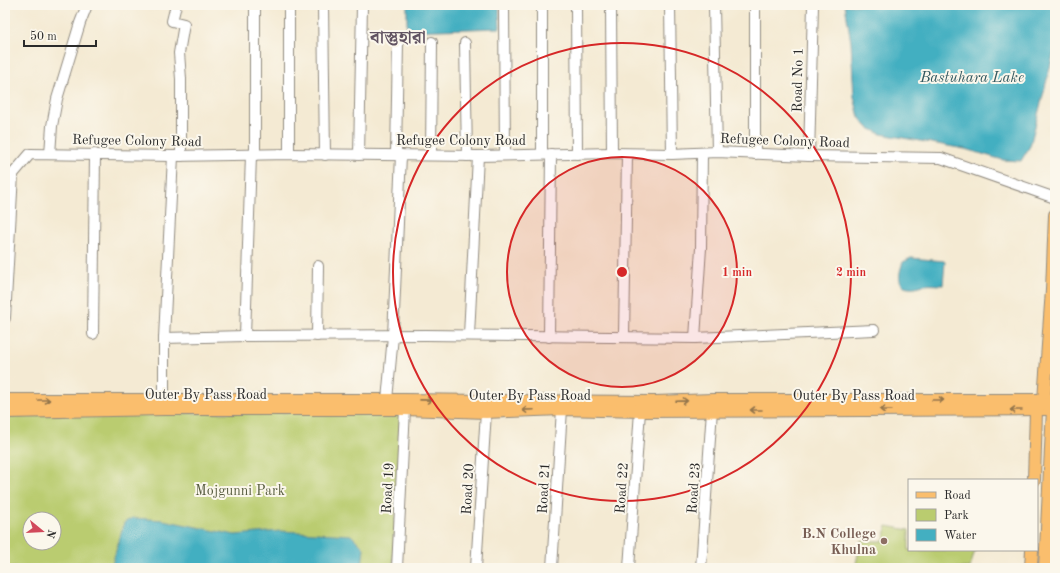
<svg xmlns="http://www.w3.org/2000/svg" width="1060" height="573" font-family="'Old Standard TT','Noto Serif Bengali',serif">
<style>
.green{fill:#bacc6f;stroke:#727c4d;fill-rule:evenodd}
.water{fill:#43afc1;stroke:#376d76}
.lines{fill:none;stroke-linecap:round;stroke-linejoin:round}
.minor-casing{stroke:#908a7f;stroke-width:12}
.major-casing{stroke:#908a7f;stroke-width:14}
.minor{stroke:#fff;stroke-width:10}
.major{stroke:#fabe6d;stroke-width:12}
.oneway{stroke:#92744c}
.ring{fill:none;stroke:#d62828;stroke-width:2}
.education-dot{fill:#8d6e63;stroke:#fbf7ec;stroke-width:1.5}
.labels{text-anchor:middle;stroke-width:4;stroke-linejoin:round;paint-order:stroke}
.street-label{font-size:14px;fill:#2b2b2b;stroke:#fbf7ec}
.park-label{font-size:14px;fill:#565b3f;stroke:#fbf7ec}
.education-label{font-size:14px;font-weight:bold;fill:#785e54;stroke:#fbf7ec;text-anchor:end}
.water-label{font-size:15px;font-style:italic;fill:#335960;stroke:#fbf7ec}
.district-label{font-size:18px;font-weight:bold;fill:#615362;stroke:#fbf7ec}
.centre{fill:#d62828;stroke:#fbf7ec;stroke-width:2}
.ring-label{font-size:12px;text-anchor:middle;font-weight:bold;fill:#d62828;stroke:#fbf7ec;stroke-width:4;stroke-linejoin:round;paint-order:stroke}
</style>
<rect width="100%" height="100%" fill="#fbf7ec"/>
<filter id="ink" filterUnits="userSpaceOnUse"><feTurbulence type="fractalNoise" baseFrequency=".025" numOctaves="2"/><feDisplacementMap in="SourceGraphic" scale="8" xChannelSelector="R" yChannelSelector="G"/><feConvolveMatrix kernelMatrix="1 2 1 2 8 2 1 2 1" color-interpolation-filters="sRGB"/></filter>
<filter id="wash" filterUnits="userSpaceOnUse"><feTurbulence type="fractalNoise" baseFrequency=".012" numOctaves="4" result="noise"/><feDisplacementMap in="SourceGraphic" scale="16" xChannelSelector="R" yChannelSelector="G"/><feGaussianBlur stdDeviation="0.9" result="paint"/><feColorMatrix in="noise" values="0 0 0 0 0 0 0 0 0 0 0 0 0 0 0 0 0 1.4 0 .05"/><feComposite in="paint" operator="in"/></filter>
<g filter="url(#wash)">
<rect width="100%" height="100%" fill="#f4ead3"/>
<g class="green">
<path d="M401,411L393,568H5V432L8,415ZM30,519H54V543H30Z"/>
<path d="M887,526L909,530V550H975L970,568H855L861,541H884Z"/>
</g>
<g class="water">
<path d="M407,5H499L500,28L407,31Z"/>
<path d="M845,5H1055V48L1030,146L1021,161L1003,160L965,149L881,134L867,127L859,117L854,97L851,42Z"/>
<path d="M911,258L944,261L945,262L943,285C937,285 931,284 924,285C919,286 914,288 909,287C895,286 900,270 903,262Z"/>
<path d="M132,518L163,520L235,535L280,531L351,535L364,548L362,567L111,568L124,523Z"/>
</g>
</g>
<g filter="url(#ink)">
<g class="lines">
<defs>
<g id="minor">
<path d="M176,5L172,21L184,24L179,53L181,79V156"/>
<path d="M255,5V155"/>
<path d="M323,5L325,155"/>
<path d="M504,5L505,155"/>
<path d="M542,5V154"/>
<path d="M576,5L577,154"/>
<path d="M611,5L612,153"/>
<path d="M670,5L672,154"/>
<path d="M714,5L717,152"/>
<path d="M465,43L467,156"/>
<path d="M50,154L52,126L57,99L80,23L87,5"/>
<path d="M289,154V5"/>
<path d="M755,154V5"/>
<path d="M359,155L362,5"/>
<path d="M396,155L398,42"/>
<path d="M431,155L432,42"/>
<path d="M809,156L813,5"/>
<path d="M5,318L13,174L30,154L173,156L289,154L478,156L612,153L672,154L717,152L809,156L941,158L1055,198"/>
<path d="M93,334L95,154"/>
<path d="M469,335L478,156"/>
<path d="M245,336L251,155"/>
<path d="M317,336L318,266"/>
<path d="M624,336L627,154"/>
<path d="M549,337L551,154"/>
<path d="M164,338L245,336L426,335L695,338L874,330"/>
<path d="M695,338L701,248L702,153"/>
<path d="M164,400V338L173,156"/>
<path d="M387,400L393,336L401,155"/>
<path d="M397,568L405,409"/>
<path d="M476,568L486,412"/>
<path d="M552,568L562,409"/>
<path d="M629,568L640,411"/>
<path d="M701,568L712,410"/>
</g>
<g id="major">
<path d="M5,400H405L486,401L654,402L713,400H1055"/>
<path d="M5,412L165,409H405L486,412L562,409L640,411L1055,409"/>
<path d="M1034,480L1036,410L1044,400L1052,290L1055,215"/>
<path d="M1031,568L1032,550"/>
<path d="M1045,568L1053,409L1048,404"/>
</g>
</defs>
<use href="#minor" class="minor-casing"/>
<use href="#major" class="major-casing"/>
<use href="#minor" class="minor"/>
<use href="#major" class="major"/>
</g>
<defs><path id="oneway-shaft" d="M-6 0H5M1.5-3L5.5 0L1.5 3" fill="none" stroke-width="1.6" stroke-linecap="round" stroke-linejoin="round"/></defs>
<g class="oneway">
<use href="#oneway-shaft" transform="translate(44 400)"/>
<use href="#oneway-shaft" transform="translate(426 400) rotate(1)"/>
<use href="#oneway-shaft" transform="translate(938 400)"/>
<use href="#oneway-shaft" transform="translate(682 401) rotate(-2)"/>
<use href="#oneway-shaft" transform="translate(528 410) rotate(178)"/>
<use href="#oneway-shaft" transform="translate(756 410) rotate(-180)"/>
<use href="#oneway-shaft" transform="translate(886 410) rotate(180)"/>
<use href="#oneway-shaft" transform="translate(1016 410) rotate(180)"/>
</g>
</g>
<circle cx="622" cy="272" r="115" fill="#d62828" fill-opacity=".12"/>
<g class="ring">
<circle cx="622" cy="272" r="115"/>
<circle cx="622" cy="272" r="229"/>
</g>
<circle class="education-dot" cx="884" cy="541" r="4"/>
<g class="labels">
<g class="street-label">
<text transform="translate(797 80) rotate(-89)" y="5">Road No 1</text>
<text transform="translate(137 140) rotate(1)" y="5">Refugee Colony Road</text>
<text x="461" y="145">Refugee Colony Road</text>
<text transform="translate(785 140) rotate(2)" y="5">Refugee Colony Road</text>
<text x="206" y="399">Outer By Pass Road</text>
<text x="530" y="400">Outer By Pass Road</text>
<text x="854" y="400">Outer By Pass Road</text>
<text transform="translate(387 488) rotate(-87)" y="5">Road 19</text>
<text transform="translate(543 488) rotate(-87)" y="5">Road 21</text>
<text transform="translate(621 488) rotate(-86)" y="5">Road 22</text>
<text transform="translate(693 488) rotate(-86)" y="5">Road 23</text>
<text transform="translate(467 489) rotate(-87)" y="5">Road 20</text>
</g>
<g class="park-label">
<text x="240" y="495">Mojgunni Park</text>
</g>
<g class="education-label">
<text x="876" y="538">B.N College<tspan x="876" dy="16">Khulna</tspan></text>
</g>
<g class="water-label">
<text x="972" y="82">Bastuhara Lake</text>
</g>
<g class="district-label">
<text x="398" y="43">বাস্তুহারা</text>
</g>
</g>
<circle cx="622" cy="272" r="6" class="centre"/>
<g class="ring-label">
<text x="737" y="276">1 min</text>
<text x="851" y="276">2 min</text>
</g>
<rect width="1060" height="573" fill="none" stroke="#fbf7ec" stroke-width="20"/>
<rect x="908" y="479" width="130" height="72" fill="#fbf7ec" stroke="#a8a59f"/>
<rect x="916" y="492" width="20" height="6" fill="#fabe6d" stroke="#a8a59f"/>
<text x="944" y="499" font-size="12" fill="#2b2b2b">Road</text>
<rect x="916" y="509" width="20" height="12" fill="#bacc6f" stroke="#a8a59f"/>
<text x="944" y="519" font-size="12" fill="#2b2b2b">Park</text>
<rect x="916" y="529" width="20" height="12" fill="#43afc1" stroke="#a8a59f"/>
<text x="944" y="539" font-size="12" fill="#2b2b2b">Water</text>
<g transform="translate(42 531) rotate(108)"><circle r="19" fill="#fbf7ec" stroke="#a8a59f"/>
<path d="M0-3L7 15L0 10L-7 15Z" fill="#d1495b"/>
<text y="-6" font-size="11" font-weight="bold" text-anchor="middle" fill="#2b2b2b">N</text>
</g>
<path d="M24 40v6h72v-6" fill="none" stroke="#2b2b2b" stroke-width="2"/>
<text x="30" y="40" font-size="12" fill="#2b2b2b" stroke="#fbf7ec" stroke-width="3" paint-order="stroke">50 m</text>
</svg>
